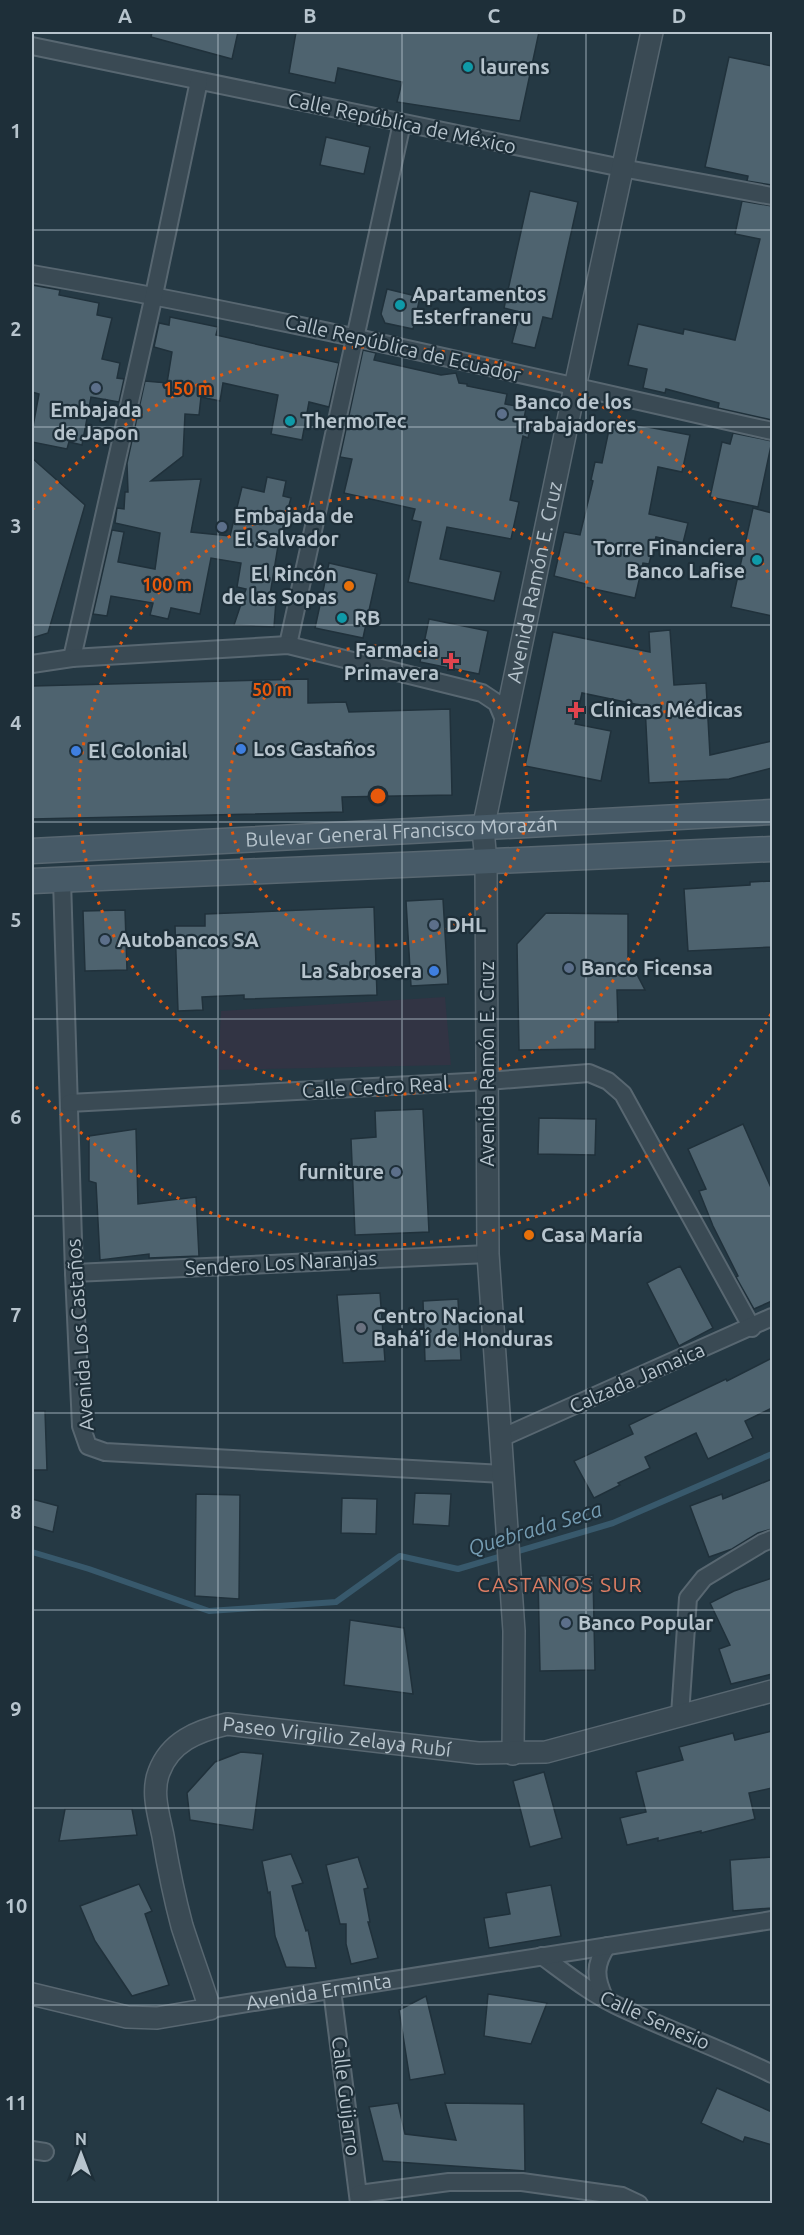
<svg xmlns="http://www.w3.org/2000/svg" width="804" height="2235" font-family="Ubuntu,sans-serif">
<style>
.medical{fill:#323444}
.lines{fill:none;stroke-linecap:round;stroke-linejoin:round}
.stream{stroke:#38596c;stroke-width:6}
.building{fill:#4e636f;stroke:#20313b;stroke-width:1.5}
.minor-casing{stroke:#586771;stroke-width:20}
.tertiary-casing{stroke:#586771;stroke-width:24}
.secondary-casing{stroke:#586771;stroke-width:27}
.minor{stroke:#3a4a54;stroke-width:16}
.tertiary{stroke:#3a4a54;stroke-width:21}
.secondary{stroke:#475a67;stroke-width:24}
.grid{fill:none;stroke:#b7c4cd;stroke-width:1.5;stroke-opacity:0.55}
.ring{fill:none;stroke:#e8590c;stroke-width:3;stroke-dasharray:3 6}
.culture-dot{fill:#0f9aa8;stroke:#1e2f39;stroke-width:2}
.service-dot{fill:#5c6f8a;stroke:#1e2f39;stroke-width:2}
.food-dot{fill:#e8710a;stroke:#1e2f39;stroke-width:2}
.health-dot{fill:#e0444e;stroke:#1e2f39;stroke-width:2}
.shop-dot{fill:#3f7fe0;stroke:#1e2f39;stroke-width:2}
.worship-dot{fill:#6b7280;stroke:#1e2f39;stroke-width:2}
.labels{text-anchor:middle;stroke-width:4.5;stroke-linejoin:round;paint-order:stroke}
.poi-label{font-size:20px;font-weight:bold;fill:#b7c4cd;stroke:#1e2f39;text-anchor:start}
.street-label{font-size:20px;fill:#b7c4cd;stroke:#1e2f39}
.water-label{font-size:21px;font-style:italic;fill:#759cb2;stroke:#1e2f39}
.neighbourhood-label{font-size:21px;letter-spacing:1.5px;fill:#dd7d63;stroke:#1e2f39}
.centre{fill:#e8590c;stroke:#1e2f39;stroke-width:3}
.ring-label{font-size:18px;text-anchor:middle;font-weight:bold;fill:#e8590c;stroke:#1e2f39;stroke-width:4.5;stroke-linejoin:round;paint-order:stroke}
.neatline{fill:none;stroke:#b7c4cd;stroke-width:2}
.grid-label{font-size:20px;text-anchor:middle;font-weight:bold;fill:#b7c4cd}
</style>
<rect width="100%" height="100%" fill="#253944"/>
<path class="medical" d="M445,997L451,1065L218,1070L221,1011Z"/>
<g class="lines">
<path class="stream" d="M32,1552L89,1569L209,1611L336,1602L400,1556L458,1569L613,1523L772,1454"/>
</g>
<g class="building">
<path d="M152,32H238L232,59L151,37Z"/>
<path d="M296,32H539L520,121L397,102L402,82L338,68L335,83L289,73Z"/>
<path d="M729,57L772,66V185L747,181L748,176L705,167Z"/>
<path d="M326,137L370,147L364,174L320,165Z"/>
<path d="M530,191L578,202L552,319L543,317L535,348L512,343L520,312L504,308Z"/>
<path d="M742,201L772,206V420L718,408L719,403L666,389L665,393L643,388L647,369L628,365L638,324L683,334L684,329L735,340L760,239L735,234Z"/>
<path d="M32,285L60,290L59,295L99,303L97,315L112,318L102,359L120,363L117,378L124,379L119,402L91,397L82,445L69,442L67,449L32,442V432L39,394L32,392Z"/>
<path d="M387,289L420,297L413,329L385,323L381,314Z"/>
<path d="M170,317L218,327L216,335L339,363L329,407L309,402L302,440L271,434L278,395L223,383L220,401L201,397L199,415L185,414L183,456L151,481L201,479L191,532L230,536L242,487L264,492L267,477L286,481L283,496L291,498L278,546L269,601H276L274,627L234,625L246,589L237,587L241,563L211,558L200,614L171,608L168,619L150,615L153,603L111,596L107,616L93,614L112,530L124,532L118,562L155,569L160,533L115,523L117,508L124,509L125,492H128L127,463L145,381L167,383L172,352L154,347L159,323L169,325Z"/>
<path d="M363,350L376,353L374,360L441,375L456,373L459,383L467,384V386L507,394L505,404L526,408L524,419L532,421L528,438L523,436L510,500L519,502L511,539L447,527L440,559L501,572L494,601L408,582L421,522L412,520L415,509L344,493L352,459L340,457Z"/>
<path d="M611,420L690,435L682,472L658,467L649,514L688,523L683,543L656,537L649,564L643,563L635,598L585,587L586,584L554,576L564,532L580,535L593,481L591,480L595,462L602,463Z"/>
<path d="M733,433L772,441L758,507L710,497L722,442L730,444Z"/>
<path d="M32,458L85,505L48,633L32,638Z"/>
<path d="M753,508L772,513V616L731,607Z"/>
<path d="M329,563L377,574L363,638L315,628Z"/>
<path d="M429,619L488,631L479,674L420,662Z"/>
<path d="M670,630L674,685L706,683L710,755L772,741V768L729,779L649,783L645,706L582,693L575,724L611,731L601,781L525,766L553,632L650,652L649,632Z"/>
<path d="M308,679V703L346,702L349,712L450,709L452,795L342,797L343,812L32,819V686Z"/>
<path d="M772,881V947L688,951L684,889L750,885V882Z"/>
<path d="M443,899L448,984L411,986L406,901Z"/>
<path d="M374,907L377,995L244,999V995L202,997L203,1010L178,1011L175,926H205V914Z"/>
<path d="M125,910L127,970L85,971L83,911Z"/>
<path d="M546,913L628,914V957L645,990H617L618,1022H595V1049L519,1050L517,944Z"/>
<path d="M423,1109L429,1232L355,1235L351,1139L376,1137L375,1111Z"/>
<path d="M539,1118L596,1119L595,1155L538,1154Z"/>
<path d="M743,1124L772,1190V1301L754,1309L736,1277L738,1276L713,1226L699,1191L706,1189L688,1149Z"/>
<path d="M136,1129L138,1204L196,1197L199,1256L149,1258V1254L100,1260L96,1183L89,1181V1136Z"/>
<path d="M680,1266L713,1328L679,1346L647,1283Z"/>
<path d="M380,1293L385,1361L343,1363L337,1295Z"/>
<path d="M458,1299L461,1360L425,1361L423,1301Z"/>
<path d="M772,1358V1408L745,1421L753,1438L708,1459L696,1433L645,1457L650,1468L618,1483L620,1485L594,1498L574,1461L633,1434L629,1425L726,1379L727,1381Z"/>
<path d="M32,1411H45L47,1470H32Z"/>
<path d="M772,1479V1529L758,1533L732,1549L709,1557L690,1506L722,1494L723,1499Z"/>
<path d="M415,1493L451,1494L449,1526L413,1524Z"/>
<path d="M196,1494L240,1495L239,1599L195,1596Z"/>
<path d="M342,1498L377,1499L376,1534L341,1533Z"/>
<path d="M32,1499L58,1506L53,1532L32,1526Z"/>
<path d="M593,1575L595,1670L540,1671L538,1576Z"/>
<path d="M772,1578V1674L731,1684L719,1649L730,1645L710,1603L734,1591Z"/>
<path d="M350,1620L404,1628L413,1694L344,1685Z"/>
<path d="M772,1731V1788L749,1793L755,1819L701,1833V1831L658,1841V1838L627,1845L620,1818L646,1812L636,1772L683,1760L679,1747L733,1733L735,1740Z"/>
<path d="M241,1752L263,1754L253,1830L190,1820L187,1793L215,1762Z"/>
<path d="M544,1772L562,1838L530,1847L513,1781Z"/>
<path d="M65,1809H132L137,1835L59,1841Z"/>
<path d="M291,1854L303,1883L292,1886L306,1931L308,1930L316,1968L286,1967L275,1936L270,1892L268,1893L262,1861Z"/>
<path d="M358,1857L368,1888L364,1889L370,1922H368L378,1958L351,1964L346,1944V1924H340L326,1865Z"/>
<path d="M772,1857V1908L733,1911L730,1860Z"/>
<path d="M139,1884L152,1911L145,1914L169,1985L132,1996L95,1941L80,1906Z"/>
<path d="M551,1885L561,1936L489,1948L484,1918L510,1914L506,1893Z"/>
<path d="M488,1994L547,2003L531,2044L484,2036Z"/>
<path d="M426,1996L445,2074L410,2080L399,2010Z"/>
<path d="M717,2088L772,2112V2145L745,2137L743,2142L701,2123Z"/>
<path d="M398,2103L405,2134L456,2140L445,2103L524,2104L525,2171L383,2161L369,2107Z"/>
</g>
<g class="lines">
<defs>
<g id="minor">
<path d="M32,46L622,168L772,196"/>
<path d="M32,274C281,317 526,376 772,431"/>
<path d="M288,645L402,123"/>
<path d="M72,658L154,295L199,81"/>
<path d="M32,664L72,658L288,645L482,693L497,703L505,722"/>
<path d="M62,880L74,1273L81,1426L88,1446L105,1452L503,1474"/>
<path d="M69,1103L487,1081L589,1073L608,1081L623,1094L752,1328"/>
<path d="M74,1273L488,1254"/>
<path d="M501,1438L772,1317"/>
<path d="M680,1715L688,1598L704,1578L762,1543L772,1539"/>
<path d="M542,1956C568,1975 594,1996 624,2009C673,2032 724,2050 772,2074"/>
<path d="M332,1990L359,2203"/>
<path d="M605,1999C595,1978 594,1965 607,1946"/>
<path id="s1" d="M210,2009L772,1920"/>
<path d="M32,2150L45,2152"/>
<path d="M359,2194L449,2182H522L622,2196L639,2204"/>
</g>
<g id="tertiary">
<path id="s2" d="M513,1754L514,1631L488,1254L486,862L483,829L575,387L652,32"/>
<path id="s3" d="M32,1994L127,2017L157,2018L210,2009C201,1981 191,1954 182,1926C174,1896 168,1866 163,1836C159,1816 151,1792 159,1772C170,1742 197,1731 227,1724L478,1753L546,1752L772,1691"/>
</g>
<g id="secondary">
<path id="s4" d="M32,851L772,812"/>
<path d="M32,881L772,849"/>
</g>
</defs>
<use href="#minor" class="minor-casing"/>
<use href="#tertiary" class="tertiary-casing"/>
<use href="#secondary" class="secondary-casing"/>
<use href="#minor" class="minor"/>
<use href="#tertiary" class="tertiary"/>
<use href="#secondary" class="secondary"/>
</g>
<path class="grid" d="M218,32V2204M402,32V2204M586,32V2204M32,230H772M32,427H772M32,625H772M32,822H772M32,1019H772M32,1216H772M32,1413H772M32,1610H772M32,1808H772M32,2005H772"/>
<g class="ring">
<circle cx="378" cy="796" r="150"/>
<circle cx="378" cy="796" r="299"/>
<path d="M771 1014A449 449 0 0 1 32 1082M32 510A449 449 0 0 1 771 578"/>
</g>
<g class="culture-dot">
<circle cx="468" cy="67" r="6"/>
<circle cx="400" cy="305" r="6"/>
<circle cx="290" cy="421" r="6"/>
<circle cx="757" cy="560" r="6"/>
<circle cx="342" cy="618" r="6"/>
</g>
<g class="service-dot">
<circle cx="96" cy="388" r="6"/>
<circle cx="502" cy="414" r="6"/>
<circle cx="222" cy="527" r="6"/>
<circle cx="434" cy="925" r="6"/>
<circle cx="105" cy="940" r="6"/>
<circle cx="569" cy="968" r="6"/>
<circle cx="396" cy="1172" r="6"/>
<circle cx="566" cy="1623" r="6"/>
</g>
<g class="food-dot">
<circle cx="349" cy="586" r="6"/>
<circle cx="529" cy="1235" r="6"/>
</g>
<g class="health-dot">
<path d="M448 652h6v6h6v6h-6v6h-6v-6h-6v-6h6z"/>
<path d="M573 701h6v6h6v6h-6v6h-6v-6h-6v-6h6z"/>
</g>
<g class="shop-dot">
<circle cx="241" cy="749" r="6"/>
<circle cx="76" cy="751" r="6"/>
<circle cx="434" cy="971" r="6"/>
</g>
<circle class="worship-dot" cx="361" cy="1328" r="6"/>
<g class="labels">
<g class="poi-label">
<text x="480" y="74">laurens</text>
<text x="412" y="301">Apartamentos<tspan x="412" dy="23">Esterfraneru</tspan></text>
<text x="514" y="409">Banco de los<tspan x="514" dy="23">Trabajadores</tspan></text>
<text x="96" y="417" text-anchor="middle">Embajada<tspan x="96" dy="23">de Japon</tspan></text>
<text x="302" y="428">ThermoTec</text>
<text x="234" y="523">Embajada de<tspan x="234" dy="23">El Salvador</tspan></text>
<text x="745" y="555" text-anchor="end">Torre Financiera<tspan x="745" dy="23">Banco Lafise</tspan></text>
<text x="337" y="581" text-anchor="end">El Rincón<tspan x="337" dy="23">de las Sopas</tspan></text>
<text x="354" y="625">RB</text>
<text x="439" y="657" text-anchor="end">Farmacia<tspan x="439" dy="23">Primavera</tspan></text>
<text x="590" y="717">Clínicas Médicas</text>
<text x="253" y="756">Los Castaños</text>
<text x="88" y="758">El Colonial</text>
<text x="446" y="932">DHL</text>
<text x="117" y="947">Autobancos SA</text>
<text x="581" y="975">Banco Ficensa</text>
<text x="422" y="978" text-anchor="end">La Sabrosera</text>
<text x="384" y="1179" text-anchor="end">furniture</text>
<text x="541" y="1242">Casa María</text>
<text x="373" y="1323">Centro Nacional<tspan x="373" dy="23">Bahá'í de Honduras</tspan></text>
<text x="578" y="1630">Banco Popular</text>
</g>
<g class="street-label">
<text transform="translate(402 123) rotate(12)" y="7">Calle República de México</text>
<text transform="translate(403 348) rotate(13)" y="7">Calle República de Ecuador</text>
<text dy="7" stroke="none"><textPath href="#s2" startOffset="1178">Avenida Ramón E. Cruz</textPath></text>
<text dy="7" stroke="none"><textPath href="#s4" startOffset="370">Bulevar General Francisco Morazán</textPath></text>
<text transform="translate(487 1064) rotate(-90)" y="7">Avenida Ramón E. Cruz</text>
<text transform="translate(375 1087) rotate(-3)" y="7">Calle Cedro Real</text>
<text transform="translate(281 1263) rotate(-3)" y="7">Sendero Los Naranjas</text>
<text transform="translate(80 1335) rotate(-94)" y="7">Avenida Los Castaños</text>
<text transform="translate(637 1378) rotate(-24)" y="7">Calzada Jamaica</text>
<text dy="7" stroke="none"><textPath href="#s3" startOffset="624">Paseo Virgilio Zelaya Rubí</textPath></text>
<text dy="7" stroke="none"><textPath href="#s1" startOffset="110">Avenida Erminta</textPath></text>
<text transform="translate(655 2020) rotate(24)" y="7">Calle Senesio</text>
<text transform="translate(346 2096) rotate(83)" y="7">Calle Guijarro</text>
</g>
<g class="water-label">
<text transform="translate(535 1529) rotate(-17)" y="7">Quebrada Seca</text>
</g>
<g class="neighbourhood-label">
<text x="560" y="1592">CASTANOS SUR</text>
</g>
</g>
<circle cx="378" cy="796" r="9" class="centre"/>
<g class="ring-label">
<text x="188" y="395">150 m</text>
<text x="167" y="591">100 m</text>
<text x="272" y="696">50 m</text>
</g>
<rect width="804" height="2235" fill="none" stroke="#1e2f39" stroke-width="66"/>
<g transform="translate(81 2154)" stroke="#1e2f39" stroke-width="4.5" paint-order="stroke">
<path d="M0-4.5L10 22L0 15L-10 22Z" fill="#b7c4cd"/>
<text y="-9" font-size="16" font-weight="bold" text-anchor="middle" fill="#b7c4cd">N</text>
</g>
<rect x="33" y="33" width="738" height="2169" class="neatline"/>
<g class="grid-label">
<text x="125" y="23">A</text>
<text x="310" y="23">B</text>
<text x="494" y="23">C</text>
<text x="679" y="23">D</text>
<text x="16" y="138">1</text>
<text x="16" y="336">2</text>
<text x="16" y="533">3</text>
<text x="16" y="730">4</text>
<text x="16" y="927">5</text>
<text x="16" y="1124">6</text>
<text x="16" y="1322">7</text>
<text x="16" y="1519">8</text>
<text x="16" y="1716">9</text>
<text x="16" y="1913">10</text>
<text x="16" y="2110">11</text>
</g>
</svg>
